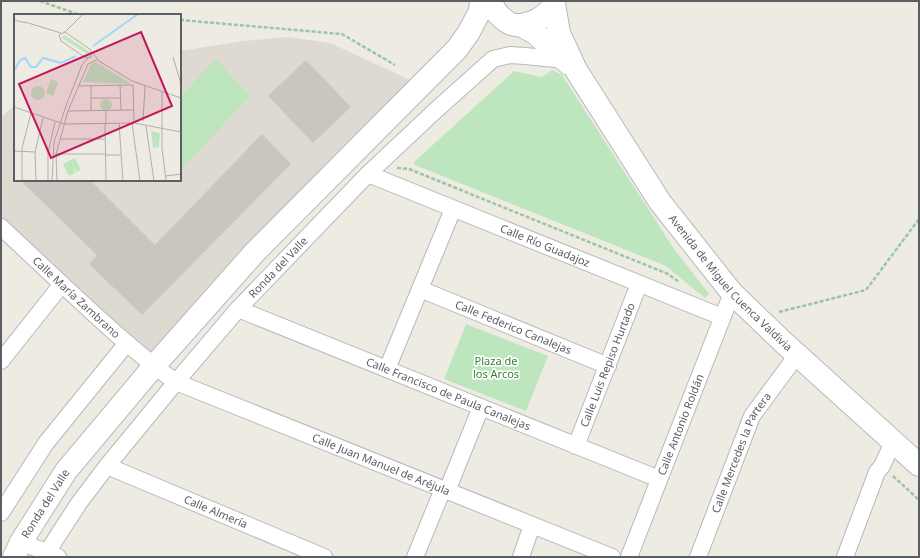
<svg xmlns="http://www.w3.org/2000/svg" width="920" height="558" font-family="'Noto Sans',sans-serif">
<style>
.education{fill:#dedad1}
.green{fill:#bee6be}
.building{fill:#c9c6c0}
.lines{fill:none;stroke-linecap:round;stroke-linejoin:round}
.street-casing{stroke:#b5b9bd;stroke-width:18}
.secondary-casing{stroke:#b6babf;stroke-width:24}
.path{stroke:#97c7a4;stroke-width:2.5;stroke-dasharray:4 2;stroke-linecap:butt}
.street{stroke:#fff;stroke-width:16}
.secondary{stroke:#fff;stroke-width:22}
.labels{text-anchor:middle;stroke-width:3.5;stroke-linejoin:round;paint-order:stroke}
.street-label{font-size:11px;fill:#5b5f64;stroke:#fff}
.park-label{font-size:11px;fill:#328336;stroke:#fff}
.inset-river{fill:none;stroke:#a1d6ff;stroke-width:2}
.inset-road{fill:none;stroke:#afafac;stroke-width:1}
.view{fill:#c2185b;fill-opacity:0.15;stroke:#c2185b;stroke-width:2}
.inset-edge{fill:none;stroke:#5b5f64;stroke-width:2}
</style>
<rect width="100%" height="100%" fill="#eeebe2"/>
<path class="education" d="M288,37L330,43L421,85L154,366L1,227V118L15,104V180H180V50H186L244,41Z"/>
<g class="green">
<path d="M216,59L250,96L180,171V97Z"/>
<path d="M552,70L562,75L674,249L709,294L705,298L666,266L415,165L414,162L514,71L542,77Z"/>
<path d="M466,324L548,356L526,411L444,379Z"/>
</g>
<g class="building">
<path d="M306,60L351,107L313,143L268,96Z"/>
<path d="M262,134L291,164L142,315L89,264L97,255L20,180H90L155,245Z"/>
</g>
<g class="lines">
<defs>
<g id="street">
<path id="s1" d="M368,174L722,317"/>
<path id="s2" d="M1,227C31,255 61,284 92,312C119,337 145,360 176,382L612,557"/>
<path id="s3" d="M420,289L608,366"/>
<path id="s4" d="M238,309L659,479"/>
<path d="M1,361L62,284"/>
<path d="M387,369L453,209"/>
<path id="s5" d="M576,446L639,284"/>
<path id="s6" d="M107,466L324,557"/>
<path d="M447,491L481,407"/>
<path d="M1,513L46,443L127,343"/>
<path d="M21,542L58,557"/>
<path id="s7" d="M44,557L79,503L107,466L176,382L238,309L313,231L368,174L435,111L493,59L510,55L525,56L565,60"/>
<path d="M415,557L443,489"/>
<path d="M521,557L532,525"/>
<path id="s8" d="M629,557L732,293"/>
<path id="s9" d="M698,557L752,416L797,355"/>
<path d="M845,557L877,472L882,466L893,442"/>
</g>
<g id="secondary">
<path d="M490,1C495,10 496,14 506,21C507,22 509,23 511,24C525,29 552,16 554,1"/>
<path id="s10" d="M554,4L559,33L576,70L660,202L732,293L783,342L919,465"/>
<path d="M522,26L535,33L569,64"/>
<path id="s11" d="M14,557L21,542L66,471L154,366L255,252L457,49L469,32L480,11L481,1"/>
</g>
</defs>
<use href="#street" class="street-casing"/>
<use href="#secondary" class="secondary-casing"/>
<g class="path">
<path d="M40,1L80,15"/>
<path d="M180,20L342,34L395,65"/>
<path d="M397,168L409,169L668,274L679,282"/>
<path d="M779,312L866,290L919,219"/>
<path d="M893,476L919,500"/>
</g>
<use href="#street" class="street"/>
<use href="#secondary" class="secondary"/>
</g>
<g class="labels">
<g class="street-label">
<text dy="4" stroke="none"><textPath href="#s1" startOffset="191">Calle Río Guadajoz</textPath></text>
<text dy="4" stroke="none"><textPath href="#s7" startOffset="373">Ronda del Valle</textPath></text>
<text dy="4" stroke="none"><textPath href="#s10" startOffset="334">Avenida de Miguel Cuenca Valdivia</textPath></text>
<text dy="4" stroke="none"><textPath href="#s2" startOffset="103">Calle María Zambrano</textPath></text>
<text dy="4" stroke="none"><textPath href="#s3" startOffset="101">Calle Federico Canalejas</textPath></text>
<text dy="4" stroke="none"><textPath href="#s5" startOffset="87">Calle Luis Repiso Hurtado</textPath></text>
<text dy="4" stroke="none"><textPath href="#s4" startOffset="227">Calle Francisco de Paula Canalejas</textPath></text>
<text dy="4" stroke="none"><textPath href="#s8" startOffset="142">Calle Antonio Roldán</textPath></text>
<text dy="4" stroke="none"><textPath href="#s9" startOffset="113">Calle Mercedes la Partera</textPath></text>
<text dy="4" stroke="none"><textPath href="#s2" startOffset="455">Calle Juan Manuel de Aréjula</textPath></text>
<text dy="4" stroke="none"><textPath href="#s11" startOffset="62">Ronda del Valle</textPath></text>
<text dy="4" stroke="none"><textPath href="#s6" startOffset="118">Calle Almería</textPath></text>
</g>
<g class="park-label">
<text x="496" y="365">Plaza de<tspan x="496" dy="13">los Arcos</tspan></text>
</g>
</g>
<g transform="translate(14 14)">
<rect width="167" height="167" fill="#eeebe2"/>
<path d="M50,21L76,38L75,41L48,24ZM82,48L116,69L115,70L69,68L77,50ZM37,65L44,68L39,82L32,79ZM17 79a7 7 0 1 1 14 0a7 7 0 1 1-14 0ZM86 91a6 6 0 1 1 12 0a6 6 0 1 1-12 0ZM137,117L146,119L145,133L139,134ZM61,144L67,156L62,158L58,152L61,159L55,162L49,150Z" fill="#bee6be"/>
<path class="inset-river" d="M79,32L124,0M0,57L6,46L11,44L17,53H22L29,44L47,49L62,42"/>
<path class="inset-road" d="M0,6L12,9M11,8L47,19M51,18L77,36V43L72,44L47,27L45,21ZM51,18L69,0M79,39L85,47L118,67L167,84M159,43L167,70M106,71L107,96M119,71L120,109M64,72L119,71M77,72V97M148,78V134L152,167M77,84H106M0,93L50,110L120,109L167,118M54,97L119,96M92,97V110M129,107L131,72M105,109L109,167M118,109L126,167M91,110L92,167M132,112L140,167M46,125H92M0,137L21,138M41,140H91M91,141H107M152,162L167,160M8,167V134L17,99M22,167L21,138L29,104M34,167V139L41,108M38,167L40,128L53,89L68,51L74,44M43,167L42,140L54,97L74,50L83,46"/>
<path class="view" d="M127,18L158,92L37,144L5,70Z"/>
<rect width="167" height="167" class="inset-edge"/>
</g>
<rect width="920" height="558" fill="none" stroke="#5b5f64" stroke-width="4"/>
</svg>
